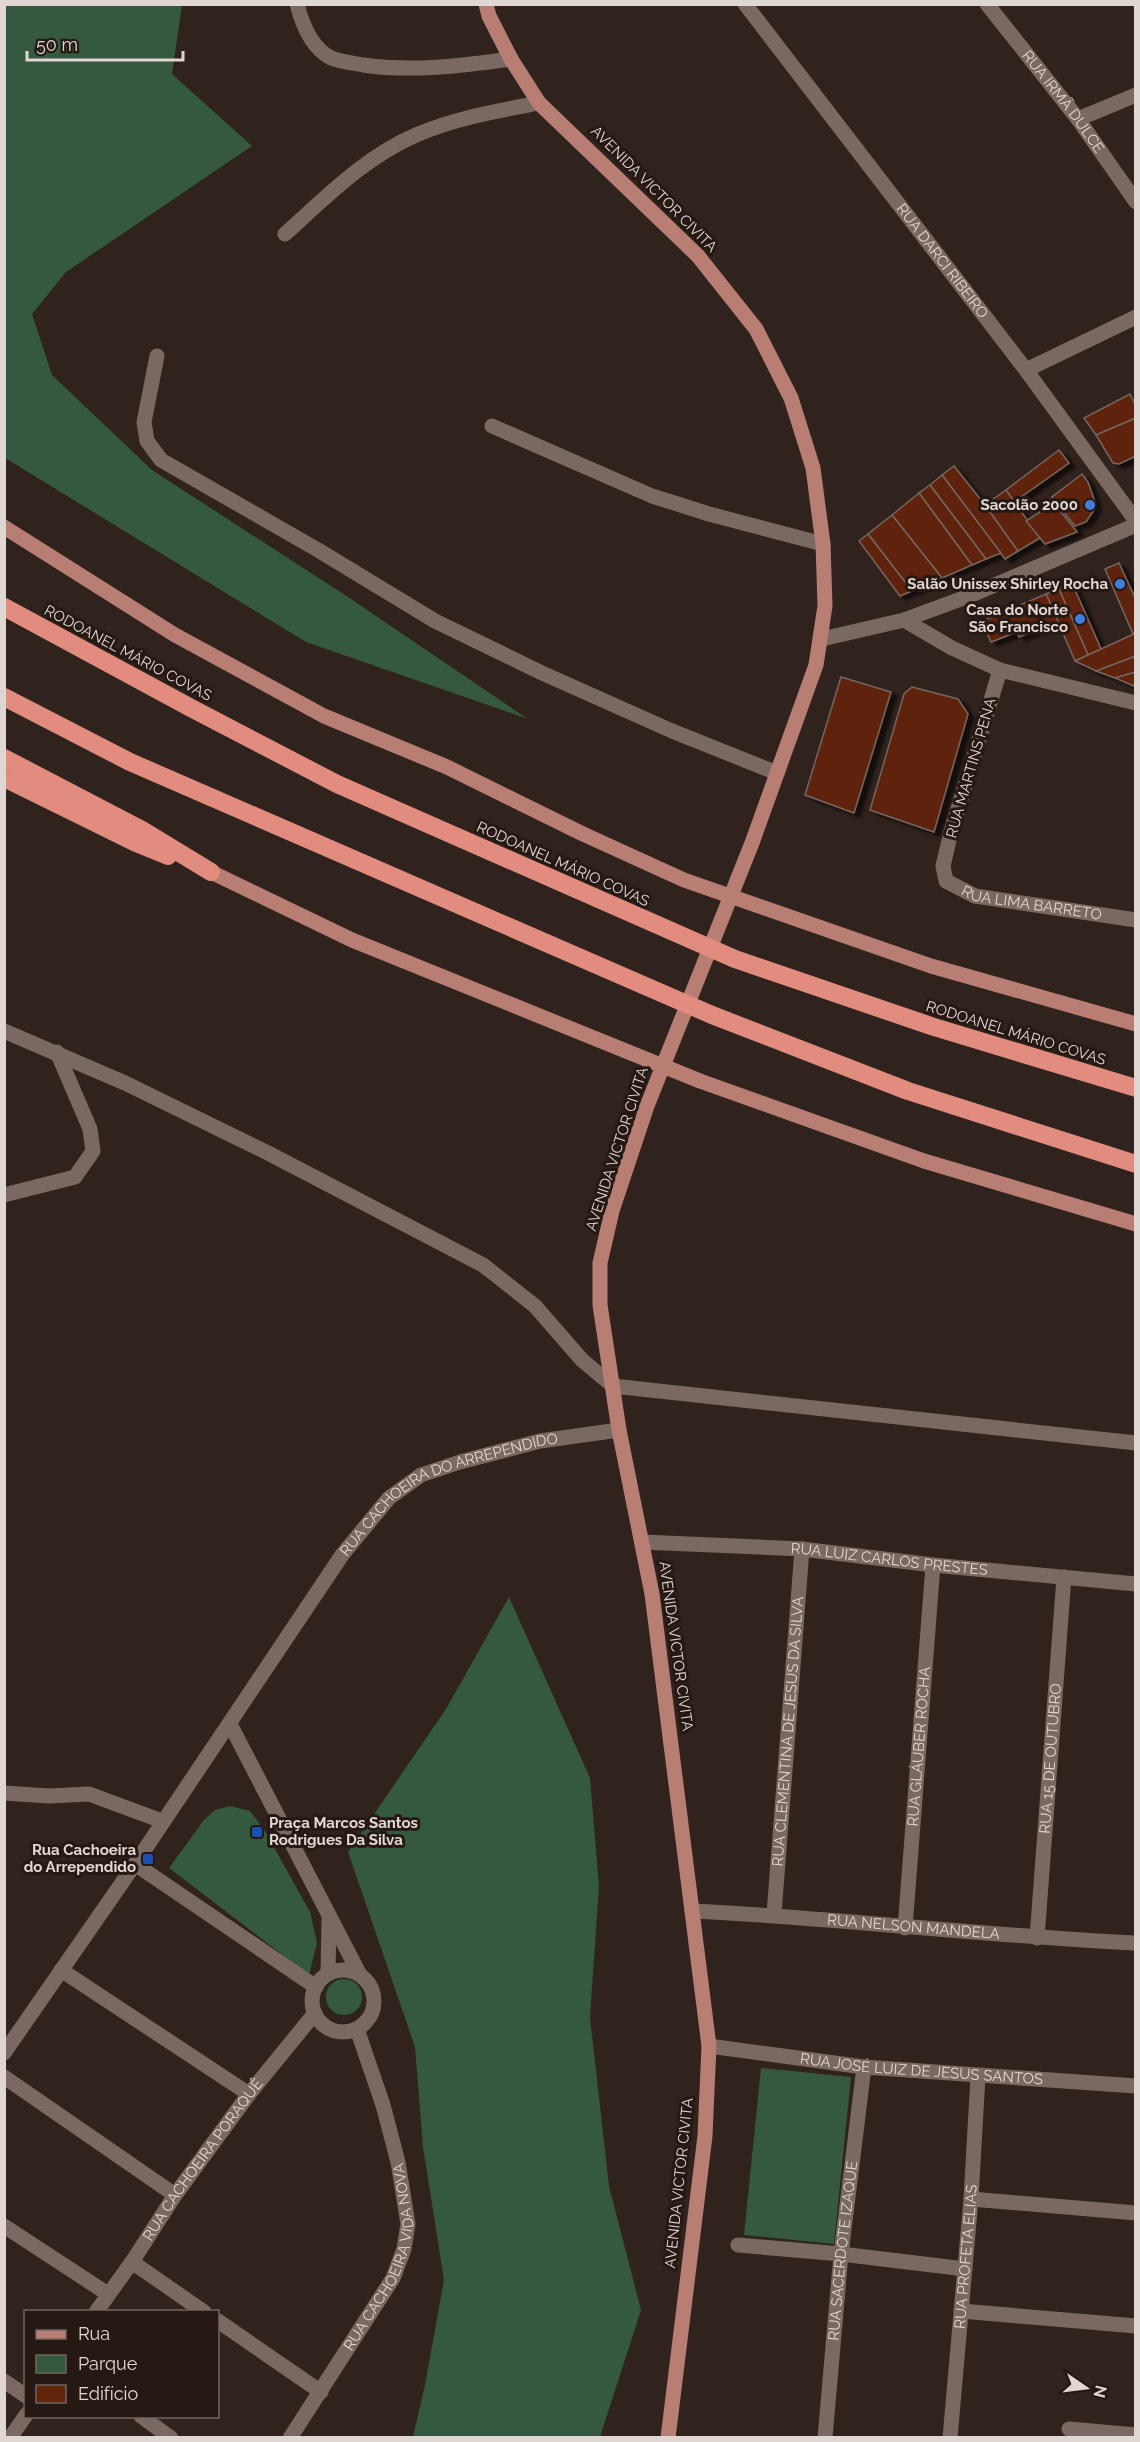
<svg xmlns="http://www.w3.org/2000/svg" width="1140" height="2442" font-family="Raleway,sans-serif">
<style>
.green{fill:#345840}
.building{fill:#5f2409;stroke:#75655e;stroke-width:1.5;filter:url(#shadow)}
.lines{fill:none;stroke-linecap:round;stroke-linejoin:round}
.minor{stroke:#796962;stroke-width:15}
.major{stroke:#b87e73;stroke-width:15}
.highway{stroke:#e28c7f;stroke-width:18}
.shop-dot{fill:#3f7fe0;stroke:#261914;stroke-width:2}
.transit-dot{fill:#1a4fb4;stroke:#261914;stroke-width:2}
.labels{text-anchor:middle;stroke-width:6;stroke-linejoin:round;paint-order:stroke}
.street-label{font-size:15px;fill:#e0d6d2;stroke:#261914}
.poi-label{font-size:15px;font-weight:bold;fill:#e0d6d2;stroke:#261914;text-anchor:end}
</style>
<defs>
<filter id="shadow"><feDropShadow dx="6" dy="4" stdDeviation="1.5" flood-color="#0009"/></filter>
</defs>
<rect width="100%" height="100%" fill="#30221d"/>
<g class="green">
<path d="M4,5H182L172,74L252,146L66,272L32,314L52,375L152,470L348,597L528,719L306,642L5,458Z"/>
<path d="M509,1597L590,1778L599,1886L590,2017L609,2186L641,2310L600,2437H413L425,2385L444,2280L423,2147L415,2047L348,1852L446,1709Z"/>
<path d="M230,1806L250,1811L265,1831L310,1912L317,1943L309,1975L169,1868L204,1820L215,1810Z"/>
<circle cx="344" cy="1997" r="18"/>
<path d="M761,2068L851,2077L834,2244L744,2235Z"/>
</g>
<g class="building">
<path d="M1130,394L1136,406V418L1096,435L1084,418Z"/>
<path d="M1136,418V456L1119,464L1113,463L1096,435Z"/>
<path d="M1059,450L1069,463L1014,502L1006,490Z"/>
<path d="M954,466L985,505L1018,551L1005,559L942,475Z"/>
<path d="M1082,474L1088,482L1095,502L1094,510L1086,522L1075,526L1052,497Z"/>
<path d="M942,475L1001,553L986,559L930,485Z"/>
<path d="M930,485L986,559L972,565L919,493Z"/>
<path d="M1006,490L1040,538L1018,551L985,505Z"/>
<path d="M919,493L972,565L942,578L892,515Z"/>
<path d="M1054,503L1077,532L1045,544L1026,521Z"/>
<path d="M892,515L942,578L912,591L868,534Z"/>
<path d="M868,534L912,591L900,596L859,541Z"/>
<path d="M1119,563L1136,600V633L1133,634L1105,569Z"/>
<path d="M1072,583L1101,649L1088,655L1059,589Z"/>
<path d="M1059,589L1088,655L1075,661L1046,594Z"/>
<path d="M1046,594L1058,621L1019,637L1017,632L991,642L982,621Z"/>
<path d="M1136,633V656L1096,671L1075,661Z"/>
<path d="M1136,656V672L1115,678L1096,671Z"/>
<path d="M1136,672V686H1134L1115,678Z"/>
<path d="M841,677L891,692L854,813L805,795Z"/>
<path d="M912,687L958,699L968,714L934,832L870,810L904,694Z"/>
</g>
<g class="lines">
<g class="minor">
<path d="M297,4C302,24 312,48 331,58C341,62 353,63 363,65C412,72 461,66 511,59"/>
<path id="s1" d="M745,4L1026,370L1136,521"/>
<path id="s2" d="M987,4L1078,119L1136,202"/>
<path d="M1078,119L1136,95"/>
<path d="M285,234C325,198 365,157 416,135C455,118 497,111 539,103"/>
<path d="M157,356L144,422L147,441L161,460L318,550L435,621L542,673L672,731L777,773"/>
<path d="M1026,370L1136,317"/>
<path d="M492,426L652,496L709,514L823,544"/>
<path d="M904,620L952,648L1000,670L1136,703"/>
<path d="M822,639L904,620L969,596L1136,525"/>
<path id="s3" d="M1000,670L951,832L943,866L946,881L975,896L1136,920"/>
<path d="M4,1031L125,1083L268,1153L483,1265L535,1306L582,1360L613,1386L1136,1443"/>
<path d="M4,1195L75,1177L93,1151L90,1129L57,1052"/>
<path id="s4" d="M642,1542L802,1549L933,1565L1136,1584"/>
<path d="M230,1724L360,1975"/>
<path d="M4,1793L49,1796L89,1794L162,1821"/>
<path d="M135,1864L316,1987"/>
<path id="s5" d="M692,1911C840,1918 987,1936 1136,1943"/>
<path id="s6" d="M774,1914L802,1549"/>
<path id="s7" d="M905,1928L933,1565"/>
<path id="s8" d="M1037,1938L1064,1577"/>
<path d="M61,1970L249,2094"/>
<circle cx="343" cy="2001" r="31"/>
<path d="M328,1974L329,1919"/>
<path id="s9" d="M709,2046L864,2067L1136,2086"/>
<path id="s10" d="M4,2053L135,1864L342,1555L389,1498L421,1475L460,1462L540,1441L619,1430"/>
<path d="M4,2077L175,2195"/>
<path d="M971,2199L1136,2213"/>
<path d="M4,2226L108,2294"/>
<path d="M738,2245L841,2254L965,2269"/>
<path d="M132,2262L204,2312"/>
<path d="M961,2311L1136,2326"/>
<path id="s11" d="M96,2312L132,2262L175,2195L249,2094L315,2013"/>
<path d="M218,2321L321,2392"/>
<path d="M4,2381L26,2396"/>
<path d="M141,2416L171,2438"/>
<path d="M1069,2429L1136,2435"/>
<path d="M10,2438L26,2415"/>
<path id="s12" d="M290,2438L393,2278L404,2249L408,2224L398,2162L383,2105L357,2029"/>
<path id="s13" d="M825,2438L841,2254L864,2067"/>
<path id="s14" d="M950,2438L971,2199L978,2076"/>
</g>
<g class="major">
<path d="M486,4L489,16L511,59L539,103L698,256L756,329L791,398L813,468L823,544L825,606L816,665L752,843L647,1106L612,1211L600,1263V1305L619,1430L652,1594L709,2046L705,2136L668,2438"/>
<path d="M4,527L175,635L324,716L447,767L583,834L684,880L931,966L1136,1024"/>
<path d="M211,872L352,940L700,1081L924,1161L1136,1224"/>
</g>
<g class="highway">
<path d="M4,607L191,708L337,784L735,959L934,1027L1136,1088"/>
<path d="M4,697L130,762L712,1015L908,1091L1136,1164"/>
<path d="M4,758L142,830L211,872"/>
<path d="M4,778L136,843L168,856"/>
</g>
</g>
<g class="shop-dot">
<circle cx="1090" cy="505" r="6"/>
<circle cx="1120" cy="584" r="6"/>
<circle cx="1080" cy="619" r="6"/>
</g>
<g class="transit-dot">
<rect x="251" y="1826" width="12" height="12" rx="3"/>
<rect x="142" y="1853" width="12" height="12" rx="3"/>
</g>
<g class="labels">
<g class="street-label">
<text dy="5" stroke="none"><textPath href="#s2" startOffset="124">RUA IRMÃ DULCE</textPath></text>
<text transform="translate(654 189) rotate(45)" y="5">AVENIDA VICTOR CIVITA</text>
<text dy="5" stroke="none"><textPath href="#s1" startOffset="324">RUA DARCI RIBEIRO</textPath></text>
<text transform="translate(128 653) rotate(28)" y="5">RODOANEL MÁRIO COVAS</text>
<text transform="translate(971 768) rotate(-74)" y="5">RUA MARTINS PENA</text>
<text transform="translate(563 864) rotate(24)" y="5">RODOANEL MÁRIO COVAS</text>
<text dy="5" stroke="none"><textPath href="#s3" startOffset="309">RUA LIMA BARRETO</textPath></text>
<text transform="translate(1016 1033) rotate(17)" y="5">RODOANEL MÁRIO COVAS</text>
<text transform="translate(617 1149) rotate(-72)" y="5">AVENIDA VICTOR CIVITA</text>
<text dy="5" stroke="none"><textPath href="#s10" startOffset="730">RUA CACHOEIRA DO ARREPENDIDO</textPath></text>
<text dy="5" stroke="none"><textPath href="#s4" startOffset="248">RUA LUIZ CARLOS PRESTES</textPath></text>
<text transform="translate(676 1646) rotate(82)" y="5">AVENIDA VICTOR CIVITA</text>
<text dy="5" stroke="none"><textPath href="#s6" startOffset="183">RUA CLEMENTINA DE JESUS DA SILVA</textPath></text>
<text dy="5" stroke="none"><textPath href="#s7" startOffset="182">RUA GLÁUBER ROCHA</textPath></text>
<text dy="5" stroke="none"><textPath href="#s8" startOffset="180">RUA 15 DE OUTUBRO</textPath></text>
<text dy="5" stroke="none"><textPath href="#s5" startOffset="222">RUA NELSON MANDELA</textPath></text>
<text dy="5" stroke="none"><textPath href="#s9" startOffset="214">RUA JOSÉ LUIZ DE JESUS SANTOS</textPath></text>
<text dy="5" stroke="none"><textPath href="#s11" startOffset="186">RUA CACHOEIRA PORAQUÊ</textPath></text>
<text transform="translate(679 2183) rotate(-84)" y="5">AVENIDA VICTOR CIVITA</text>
<text dy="5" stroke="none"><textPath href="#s13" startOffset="188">RUA SACERDOTE IZAQUE</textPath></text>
<text dy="5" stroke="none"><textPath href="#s12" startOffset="207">RUA CACHOEIRA VIDA NOVA</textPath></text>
<text dy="5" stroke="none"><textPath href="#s14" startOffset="182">RUA PROFETA ELIAS</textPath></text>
</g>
<g class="poi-label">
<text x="1078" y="510">Sacolão 2000</text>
<text x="1108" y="589">Salão Unissex Shirley Rocha</text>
<text x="1068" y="615">Casa do Norte<tspan x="1068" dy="17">São Francisco</tspan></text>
<text x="269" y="1828" text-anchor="start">Praça Marcos Santos<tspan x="269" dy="17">Rodrigues Da Silva</tspan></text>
<text x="136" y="1855">Rua Cachoeira<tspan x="136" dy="17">do Arrependido</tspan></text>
</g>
</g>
<rect width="1140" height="2442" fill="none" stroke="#e0d6d2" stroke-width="12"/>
<rect x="24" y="2310" width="195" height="108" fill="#261914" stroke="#706560" stroke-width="1.5"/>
<rect x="36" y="2330" width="30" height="9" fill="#b87e73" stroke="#706560" stroke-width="1.5"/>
<text x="78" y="2340" font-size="18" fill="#e0d6d2">Rua</text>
<rect x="36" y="2355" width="30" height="18" fill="#345840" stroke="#706560" stroke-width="1.5"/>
<text x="78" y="2370" font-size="18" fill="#e0d6d2">Parque</text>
<rect x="36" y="2385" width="30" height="18" fill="#5f2409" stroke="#706560" stroke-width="1.5"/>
<text x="78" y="2400" font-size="18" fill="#e0d6d2">Edifício</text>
<g transform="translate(1086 2388) rotate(104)" stroke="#261914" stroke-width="4.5" paint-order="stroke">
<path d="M0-4.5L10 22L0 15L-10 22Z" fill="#e0d6d2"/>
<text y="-9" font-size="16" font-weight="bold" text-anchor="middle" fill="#e0d6d2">N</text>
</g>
<path d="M27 51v9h156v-9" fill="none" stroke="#e0d6d2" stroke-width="3"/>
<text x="36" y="51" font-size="18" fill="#e0d6d2" stroke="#261914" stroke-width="4.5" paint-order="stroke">50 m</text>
</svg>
